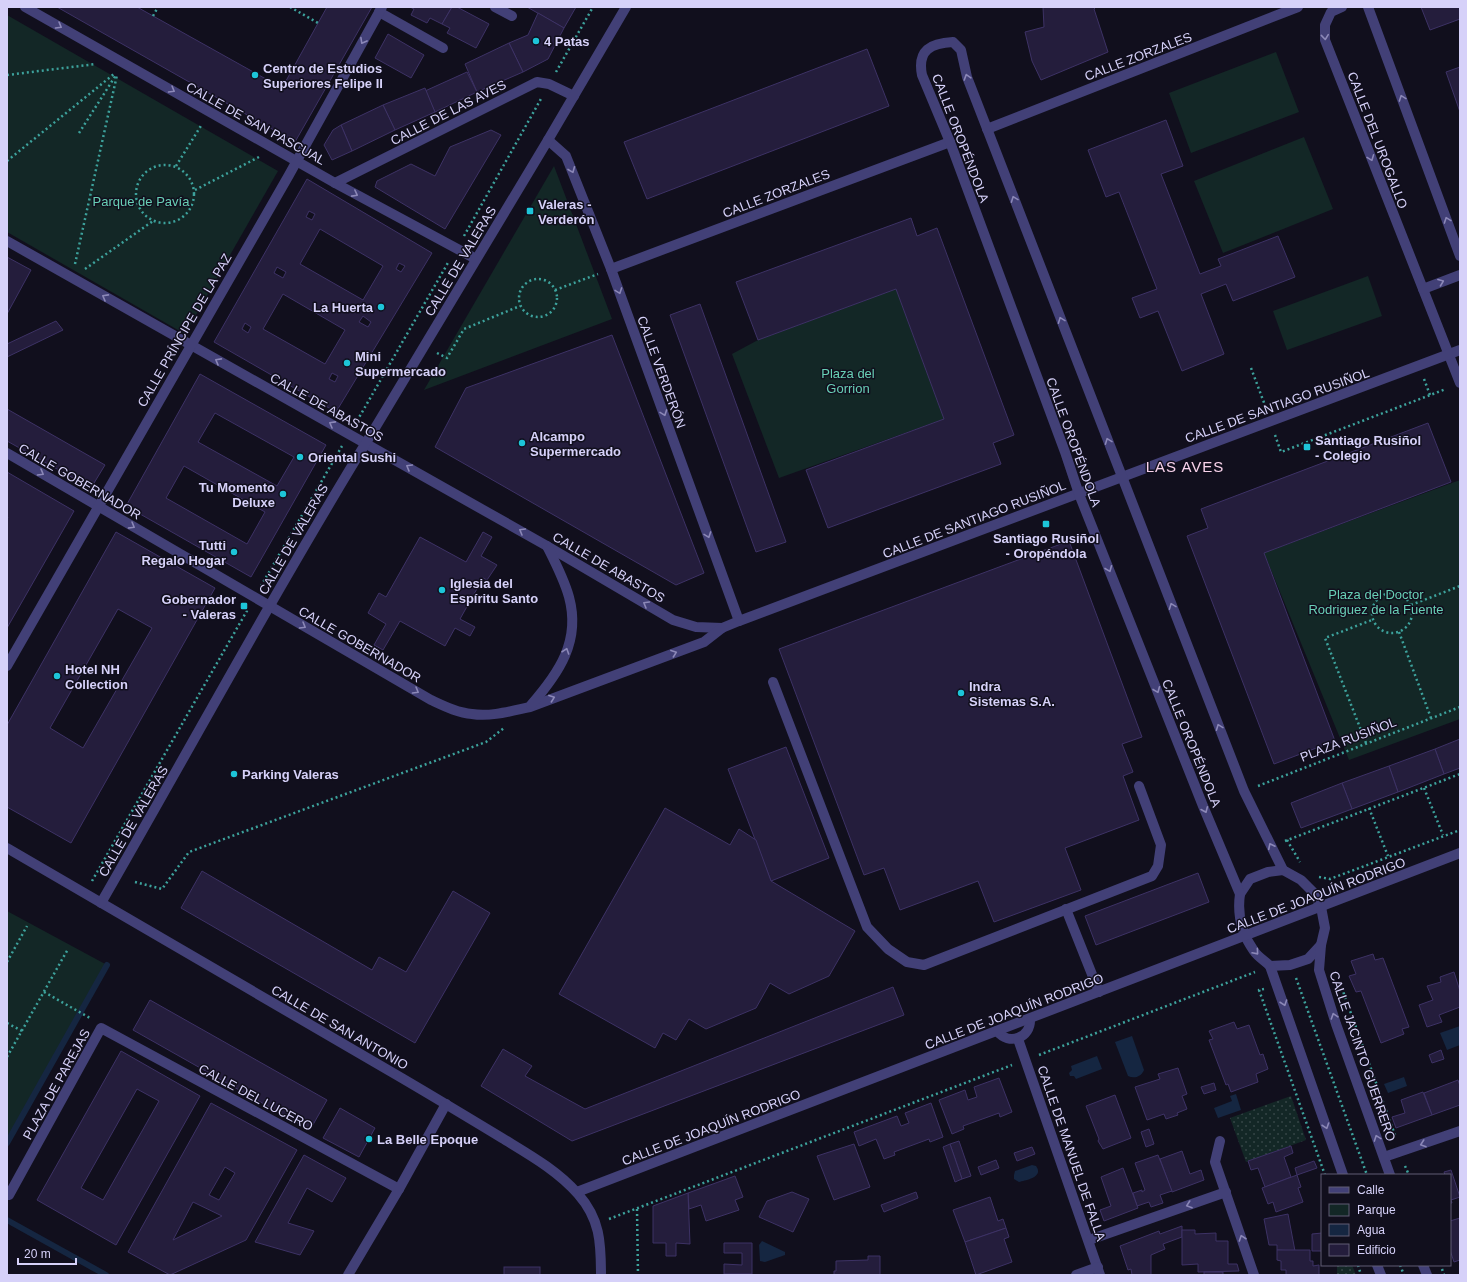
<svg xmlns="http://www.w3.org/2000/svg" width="1467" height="1282" font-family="Arial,sans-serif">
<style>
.grass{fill:url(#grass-dots)}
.park{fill:#132726}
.water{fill:#152641}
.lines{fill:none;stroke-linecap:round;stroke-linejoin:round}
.stream{stroke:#152641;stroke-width:6}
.building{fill:#241d3c;stroke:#3d3265;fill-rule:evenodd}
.path{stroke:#3da29c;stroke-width:2.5;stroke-dasharray:2 3;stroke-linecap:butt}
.minor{stroke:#424077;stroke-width:10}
.oneway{stroke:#8c88b8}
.poi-dot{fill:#1dc5d9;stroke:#110f1d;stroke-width:1.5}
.labels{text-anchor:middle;stroke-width:3;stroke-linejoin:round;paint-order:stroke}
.poi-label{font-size:13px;font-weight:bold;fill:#d6d1f9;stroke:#110f1d;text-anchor:start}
.street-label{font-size:13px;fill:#d6d1f9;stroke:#110f1d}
.park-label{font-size:13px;fill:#68cfb6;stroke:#110f1d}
.quarter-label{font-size:15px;letter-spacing:1px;fill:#f9d3eb;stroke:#110f1d}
</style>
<defs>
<pattern id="grass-dots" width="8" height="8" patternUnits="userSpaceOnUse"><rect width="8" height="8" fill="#132726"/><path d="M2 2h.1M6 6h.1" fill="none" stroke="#354546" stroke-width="1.8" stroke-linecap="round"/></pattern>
</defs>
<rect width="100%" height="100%" fill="#110f1d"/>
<g class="grass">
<path d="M1291,1096L1306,1140L1246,1162L1230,1118Z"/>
<path d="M1337,1265H1352L1356,1275H1337Z"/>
</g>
<g class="park">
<path d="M7,15L278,171L185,334L7,232Z"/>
<path d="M1276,52L1299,112L1191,153L1169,93Z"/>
<path d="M1304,137L1333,209L1223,253L1194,181Z"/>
<path d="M554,166L612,319L424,390Z"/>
<path d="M1368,276L1382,316L1287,350L1273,311Z"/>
<path d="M896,289L944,419L779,478L732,354L758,340Z"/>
<path d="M1460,480V719L1349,760L1264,553Z"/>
<path d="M7,911L107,965L7,1143Z"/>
</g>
<g class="water">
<path d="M1460,1026V1045L1447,1050L1440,1033Z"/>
<path d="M1132,1036L1144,1070C1141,1077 1134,1079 1128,1076L1115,1042Z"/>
<path d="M1097,1056L1102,1069L1076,1079L1074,1076H1070L1069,1073L1072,1070L1071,1066Z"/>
<path d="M1404,1077L1407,1086L1388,1093L1384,1084Z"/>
<path d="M1236,1094L1241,1110L1218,1118L1214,1108L1232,1101L1230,1096Z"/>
<path d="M1032,1165L1036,1166C1044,1177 1027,1180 1019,1182L1014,1179V1175L1015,1171Z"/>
<path d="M762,1241L785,1252V1255L765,1262L760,1261L759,1245Z"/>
</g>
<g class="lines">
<g class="stream">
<path d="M7,1143L107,965"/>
<path d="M7,1220L106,1275"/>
</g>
</g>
<g class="building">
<path d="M57,7H137L282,88L327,7H372L295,142Z"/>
<path d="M410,7H452L442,24L430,18L427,23L411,15L414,9Z"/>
<path d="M452,7H457L489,24L476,48L447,33L450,28L442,24Z"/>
<path d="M527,7H576L564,28Z"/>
<path d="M1043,7H1096L1094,9L1108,52L1041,80L1032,61L1025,32L1044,27Z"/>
<path d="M1421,7H1460V19L1430,30Z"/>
<path d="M538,13L564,28L548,59L523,72L509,43L528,35Z"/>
<path d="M388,34L424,55L411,78L375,58Z"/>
<path d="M509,43L523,72L477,92L465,64Z"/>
<path d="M867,49L889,106L647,199L624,142Z"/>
<path d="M1460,67V112L1446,72Z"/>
<path d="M467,72L477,92L435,112L425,91Z"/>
<path d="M425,88L435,112L395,130L383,105Z"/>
<path d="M383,105L395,130L352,151L341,125Z"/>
<path d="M1166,120L1183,166L1161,174L1200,274L1221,266L1218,259L1278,236L1295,277L1233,301L1226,284L1201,294L1224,354L1182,371L1158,311L1140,318L1132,298L1157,289L1119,192L1106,197L1088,150Z"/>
<path d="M341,125L352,151L332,160L324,145L333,130Z"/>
<path d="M491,130L501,135L445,229L375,187L377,181L411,164L435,176L450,147Z"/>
<path d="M307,179L432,253L336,412L214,342ZM309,211L315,214L312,220L306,217ZM320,229L383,266L363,300L300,264ZM399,263L405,266L401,272L396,269ZM277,267L286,272L283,278L274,273ZM283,294L345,330L325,364L263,329ZM363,316L371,322L368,327L359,322ZM245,323L251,327L248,333L242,329ZM332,373L338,376L335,382L329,379Z"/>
<path d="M911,218L917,236L937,228L1014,435L993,443L1001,464L828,528L806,470L944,419L896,289L758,340L736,282Z"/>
<path d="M7,257L31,270L7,314Z"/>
<path d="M700,304L786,542L756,552L670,315Z"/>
<path d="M56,321L63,330L7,357V344Z"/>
<path d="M612,335L704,573L676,585L435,447L466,388Z"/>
<path d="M200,374L326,445L251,577L126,506ZM215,413L294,457L277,486L198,442ZM184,466L265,512L247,544L166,498Z"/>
<path d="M7,409L105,465L91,488L7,441Z"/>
<path d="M1428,423L1451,482L1264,553L1335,741L1274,764L1187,536L1208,528L1201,509Z"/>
<path d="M7,472L74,511L7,628V519L8,517L7,516Z"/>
<path d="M116,532L215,588L71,843L7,807V725ZM118,609L152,628L83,748L50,728Z"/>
<path d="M483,532L492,537L481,556L497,565L487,580L483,578L460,619L475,627L470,636L455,628L445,646L400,621L383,650L374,645L386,624L368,613L379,593L386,597L420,537L466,562Z"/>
<path d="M1069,541L1142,737L1122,744L1133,772L1123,776L1139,820L1065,848L1081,890L994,922L978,881L900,910L884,868L864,875L779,649Z"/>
<path d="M1460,739V768L1444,774L1435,749Z"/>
<path d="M786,747L829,858L771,881L728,769Z"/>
<path d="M1435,749L1444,774L1398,792L1389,766Z"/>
<path d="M1389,766L1398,792L1352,809L1342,783Z"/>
<path d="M1342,783L1352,809L1301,828L1291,803Z"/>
<path d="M665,808L730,845L739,829L756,840L771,881L855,931L829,976L789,994L770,983L756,1008L706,1029L689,1019L676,1040L663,1033L655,1048L559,994Z"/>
<path d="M202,871L372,970L379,957L406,972L453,891L490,913L415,1043L181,908Z"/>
<path d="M1198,873L1209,902L1096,945L1085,916Z"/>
<path d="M1373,954L1375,960L1383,958L1409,1027L1402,1029L1404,1034L1381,1043L1361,991L1356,992L1349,976L1356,974L1351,961Z"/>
<path d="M1454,972L1460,991V1007L1439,1015L1442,1022L1427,1027L1419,1005L1433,1000L1427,986L1441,982L1440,977Z"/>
<path d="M893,987L904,1015L572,1141L481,1086L503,1049L532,1066L525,1076L585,1109Z"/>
<path d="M150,1000L327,1100L310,1130L133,1030Z"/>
<path d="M1234,1022L1237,1029L1249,1025L1260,1055L1263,1054L1268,1069L1256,1074L1258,1082L1231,1092L1228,1084L1226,1085L1209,1040L1213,1039L1209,1031Z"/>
<path d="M1441,1050L1444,1059L1432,1063L1429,1055Z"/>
<path d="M121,1051L200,1096L116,1245L37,1200ZM137,1089L159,1101L103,1200L81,1188Z"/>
<path d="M1178,1068L1187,1094L1182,1096L1187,1109L1177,1113L1178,1115L1166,1119L1164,1114L1147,1120L1135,1087L1160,1079L1158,1074Z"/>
<path d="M999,1078L1012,1112L1000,1117L999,1113L963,1126L964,1129L952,1134L939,1100L965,1090L968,1100L977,1097L974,1087Z"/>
<path d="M1458,1080L1460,1086V1105L1432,1115L1424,1093Z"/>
<path d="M1214,1083L1216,1090L1204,1094L1201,1087Z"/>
<path d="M1423,1092L1432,1115L1396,1128L1392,1117L1405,1113L1401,1100Z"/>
<path d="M1115,1095L1131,1138L1103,1149L1098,1141L1099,1139L1086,1106Z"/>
<path d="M211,1103L297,1150L246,1240L170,1275L128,1252ZM225,1167L235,1173L219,1200L209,1195ZM193,1202L222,1216L173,1240Z"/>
<path d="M931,1103L943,1137L930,1142L929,1139L894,1152L895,1155L884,1159L876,1139L859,1146L854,1132L897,1116L901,1126L909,1123L905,1113Z"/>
<path d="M340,1108L375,1128L359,1157L323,1138Z"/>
<path d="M1149,1129L1154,1144L1146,1147L1141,1132Z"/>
<path d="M959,1141L971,1176L962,1179L950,1144Z"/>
<path d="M854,1144L870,1187L834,1200L817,1156Z"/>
<path d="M950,1144L962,1179L955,1182L943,1147Z"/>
<path d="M1291,1146L1293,1153L1284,1157L1291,1177L1265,1187L1258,1168L1251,1170L1248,1161Z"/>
<path d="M1032,1147L1035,1154L1017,1161L1014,1153Z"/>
<path d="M1182,1151L1190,1174L1201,1170L1204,1180L1172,1192L1160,1159Z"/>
<path d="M304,1155L346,1178L332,1202L307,1188L288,1223L314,1231L300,1255L255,1242Z"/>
<path d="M1158,1155L1172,1191L1160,1195L1163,1203L1151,1207L1149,1202L1137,1206L1133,1193L1142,1190V1192L1145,1190L1135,1163Z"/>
<path d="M996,1160L999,1168L981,1175L978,1167Z"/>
<path d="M1314,1161L1317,1168L1297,1175L1295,1168Z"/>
<path d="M1123,1168L1138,1208L1104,1221L1100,1210L1111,1206L1101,1177Z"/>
<path d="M1451,1170L1460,1197L1451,1200L1452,1203H1450V1175H1445L1444,1172Z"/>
<path d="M1297,1175L1301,1187L1298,1188L1303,1202L1276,1212L1273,1202L1268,1204L1262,1188Z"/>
<path d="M735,1176L743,1197L735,1200L739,1210L706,1221L701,1205L689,1209L688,1193Z"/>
<path d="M792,1192L809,1199L793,1232L759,1217L767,1201Z"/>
<path d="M916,1192L918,1198L884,1212L881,1205Z"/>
<path d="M688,1193L690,1244L676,1243V1256H666V1243H653V1206Z"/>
<path d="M990,1197L998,1221L1003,1219L1006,1228L965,1242L953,1210Z"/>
<path d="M1288,1214L1295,1251L1277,1250V1245H1269L1264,1219Z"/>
<path d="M1460,1218V1260L1454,1262L1450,1250V1221Z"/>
<path d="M1182,1226V1237L1163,1244L1165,1249L1151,1255V1275H1132L1131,1269L1128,1270L1120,1246L1159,1231L1160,1234Z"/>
<path d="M1006,1228L1009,1237L1004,1239L1012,1262L976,1275L965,1242Z"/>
<path d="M1182,1230H1195V1234L1216,1233V1241H1228V1264H1237L1239,1271L1198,1272V1264L1182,1265Z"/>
<path d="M1322,1233V1251H1312V1234Z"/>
<path d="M724,1243H752V1274H724V1264L742,1265V1253H724Z"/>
<path d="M1277,1250H1310V1261H1313V1266L1319,1265V1275H1286V1270H1281V1261L1277,1260Z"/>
<path d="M868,1256H880V1275H834V1271H836V1261L868,1260Z"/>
<rect x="504" y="1267" width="36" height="8"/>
<rect x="1204" y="1272" width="19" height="3"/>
</g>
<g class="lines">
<g class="path">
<path d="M290,7L318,23"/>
<path d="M153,16L158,7"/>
<path d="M556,72L593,7"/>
<path d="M7,75L96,64"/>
<path d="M79,133L116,75"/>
<path d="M7,161L114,74"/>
<circle cx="165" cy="194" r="29"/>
<path d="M176,166L202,124"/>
<path d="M195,190L259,157"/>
<path d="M464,236L542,97"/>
<path d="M75,264L117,75"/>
<path d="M85,269L153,221"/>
<circle cx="538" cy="298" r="19"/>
<path d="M555,290L598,274"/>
<path d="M437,353L447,358L464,329L520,306"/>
<path d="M1251,368L1266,408"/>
<path d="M1424,379L1430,395"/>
<path d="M357,421L449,261"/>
<path d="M1275,435L1281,452L1446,389"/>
<path d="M261,586L342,446"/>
<circle cx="1392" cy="613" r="20"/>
<path d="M1411,605L1460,586"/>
<path d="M1399,632L1431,718"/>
<path d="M1366,743L1325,638L1372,620"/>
<path d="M1258,786L1460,707"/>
<path d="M1424,788L1443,835"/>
<path d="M1369,808L1388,856"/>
<path d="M1287,840L1300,862"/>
<path d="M1285,841L1460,774"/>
<path d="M1319,877L1330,879L1460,830"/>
<path d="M92,881L248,609"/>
<path d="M135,882L162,889L189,852L486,742L504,728"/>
<path d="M7,962L27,926"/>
<path d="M1296,978L1367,1175"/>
<path d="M1340,983L1396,1138"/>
<path d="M1264,989L1259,990L1325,1175"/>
<path d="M44,992L90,1018"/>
<path d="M7,1023L22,1031"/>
<path d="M1039,1055L1255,972"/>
<path d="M7,1057L68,949"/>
<path d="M1405,1166L1409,1175"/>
<path d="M637,1209L638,1275"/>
<path d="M609,1219L1012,1065"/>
<path d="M1358,1265L1361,1275"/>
<path d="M1400,1265L1404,1275"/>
<path d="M1442,1269L1444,1275"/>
</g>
<g class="minor">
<path d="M25,7L335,183L476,259"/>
<path d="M495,7L512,16"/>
<path d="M1342,7L1331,12L1325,25V40L1460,383"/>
<path d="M1368,7L1460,256"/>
<path d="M379,12L443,48"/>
<path d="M987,129L1298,7"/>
<path d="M548,140L566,156L611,269L739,621"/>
<path d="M335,183L537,82L549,84L574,96"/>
<path d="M7,241L547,546L673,620L696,627L722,628"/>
<path d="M611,269L950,142"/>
<path d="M1423,289L1460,275"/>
<path d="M7,453L431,700C444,706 458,713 472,714C491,717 511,711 530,707L704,642L722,628L739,621L1460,350"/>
<path d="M7,666L289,175L382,7"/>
<path d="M773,682L867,927L888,949L907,962L924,965L1152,876L1158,866L1161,845L1139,786"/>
<path d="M531,705C559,673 581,641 569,597C564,579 555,562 547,546"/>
<path d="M7,848C134,921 260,996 388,1070C426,1092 464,1115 502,1138C528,1154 557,1170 578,1194C600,1219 601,1242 601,1275"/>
<path d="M1240,894L1250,879L1268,872L1283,870"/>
<path d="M101,903C192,745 279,584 375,428L548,140L626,7"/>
<path d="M1066,909L1099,992"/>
<path d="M1270,966L1290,965L1308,959L1321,945"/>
<path d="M997,1031C1009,1046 1031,1038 1030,1019"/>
<path d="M1018,1039L1100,1275"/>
<path d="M1220,1141L1215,1162L1254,1275"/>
<path d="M1384,1157L1460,1131"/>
<path d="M1343,1175L1270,966C1265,961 1258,957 1254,951C1241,933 1237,915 1240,894L1203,806L1079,494L1065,452L950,142L922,75C917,50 931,43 953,42L961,50L967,77L1244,791L1283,870L1301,880L1313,892L1321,907L1325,928L1321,945L1319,970L1336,1024L1390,1175"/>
<path d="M577,1192L1460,853"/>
<path d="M9,1195L101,1028L399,1189"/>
<path d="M1089,1240L1226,1192"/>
<path d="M1377,1265L1381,1275"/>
<path d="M1423,1265L1427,1275"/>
<path d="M348,1275L399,1189L446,1104"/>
<path d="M1076,1275L1098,1267"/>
</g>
</g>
<defs><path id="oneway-chevron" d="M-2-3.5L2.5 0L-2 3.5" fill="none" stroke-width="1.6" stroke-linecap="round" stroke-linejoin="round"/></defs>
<g class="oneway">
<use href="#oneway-chevron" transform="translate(59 26) rotate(30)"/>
<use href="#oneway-chevron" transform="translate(1325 37) rotate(84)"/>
<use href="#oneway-chevron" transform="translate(363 41) rotate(119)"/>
<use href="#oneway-chevron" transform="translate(967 77) rotate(-107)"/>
<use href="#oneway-chevron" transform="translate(172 90) rotate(30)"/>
<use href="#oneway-chevron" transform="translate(1402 98) rotate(-110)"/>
<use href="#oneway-chevron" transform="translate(1371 158) rotate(69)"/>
<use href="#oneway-chevron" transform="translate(572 170) rotate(68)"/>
<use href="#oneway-chevron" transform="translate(355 194) rotate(28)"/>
<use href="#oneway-chevron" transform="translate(1014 199) rotate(-111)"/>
<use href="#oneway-chevron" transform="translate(1447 220) rotate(-110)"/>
<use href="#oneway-chevron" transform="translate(1441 282) rotate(-21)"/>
<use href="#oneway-chevron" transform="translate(619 291) rotate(70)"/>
<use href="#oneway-chevron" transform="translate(105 297) rotate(-151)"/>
<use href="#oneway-chevron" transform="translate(1061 320) rotate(-111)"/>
<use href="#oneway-chevron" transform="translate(218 361) rotate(-151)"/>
<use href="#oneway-chevron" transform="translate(664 413) rotate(70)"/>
<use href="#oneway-chevron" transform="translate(332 424) rotate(-151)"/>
<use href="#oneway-chevron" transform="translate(1108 441) rotate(-111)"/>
<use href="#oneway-chevron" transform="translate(409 467) rotate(-150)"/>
<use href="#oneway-chevron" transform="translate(41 473) rotate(30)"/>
<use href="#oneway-chevron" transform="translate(132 526) rotate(30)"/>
<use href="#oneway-chevron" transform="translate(522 531) rotate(-150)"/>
<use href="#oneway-chevron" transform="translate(708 535) rotate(70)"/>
<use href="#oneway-chevron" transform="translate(1109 569) rotate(68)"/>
<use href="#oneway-chevron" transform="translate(646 604) rotate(-150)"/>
<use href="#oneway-chevron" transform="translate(1172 606) rotate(-111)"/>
<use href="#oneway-chevron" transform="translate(303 626) rotate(30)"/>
<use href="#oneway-chevron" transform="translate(566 651) rotate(-71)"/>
<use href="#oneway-chevron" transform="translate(674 653) rotate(-20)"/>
<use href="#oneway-chevron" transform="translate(1157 690) rotate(68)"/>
<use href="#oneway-chevron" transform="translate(416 691) rotate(30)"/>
<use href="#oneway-chevron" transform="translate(552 698) rotate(-20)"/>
<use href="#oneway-chevron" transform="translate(1219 727) rotate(-111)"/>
<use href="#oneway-chevron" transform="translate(1205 810) rotate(67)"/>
<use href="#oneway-chevron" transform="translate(1271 846) rotate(-116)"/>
<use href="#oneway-chevron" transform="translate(1256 952) rotate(49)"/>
<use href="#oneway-chevron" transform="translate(1284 1003) rotate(71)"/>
<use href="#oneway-chevron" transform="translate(1334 1016) rotate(-108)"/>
<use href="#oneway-chevron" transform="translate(1326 1126) rotate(71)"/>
<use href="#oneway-chevron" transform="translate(1377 1138) rotate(-110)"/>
<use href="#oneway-chevron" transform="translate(1423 1144) rotate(161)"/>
<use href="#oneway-chevron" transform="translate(1189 1205) rotate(161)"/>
<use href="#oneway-chevron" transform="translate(1242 1238) rotate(-109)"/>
</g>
<g class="poi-dot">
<circle cx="536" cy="41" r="4"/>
<circle cx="255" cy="75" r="4"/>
<rect x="526" y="207" width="8" height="8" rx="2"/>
<circle cx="381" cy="307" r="4"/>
<circle cx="347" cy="363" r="4"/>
<circle cx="522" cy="443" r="4"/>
<rect x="1303" y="443" width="8" height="8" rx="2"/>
<circle cx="300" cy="457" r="4"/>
<circle cx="283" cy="494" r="4"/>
<rect x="1042" y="520" width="8" height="8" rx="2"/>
<circle cx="234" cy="552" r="4"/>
<circle cx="442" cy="590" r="4"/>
<rect x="240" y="602" width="8" height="8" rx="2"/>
<circle cx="57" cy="676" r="4"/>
<circle cx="961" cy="693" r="4"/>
<circle cx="234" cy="774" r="4"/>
<circle cx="369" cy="1139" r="4"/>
</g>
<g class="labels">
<g class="poi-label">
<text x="544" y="46">4 Patas</text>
<text x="263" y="73">Centro de Estudios<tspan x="263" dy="15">Superiores Felipe II</tspan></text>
<text x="538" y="209">Valeras -<tspan x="538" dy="15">Verderón</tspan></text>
<text x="373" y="312" text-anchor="end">La Huerta</text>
<text x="355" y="361">Mini<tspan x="355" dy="15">Supermercado</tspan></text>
<text x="530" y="441">Alcampo<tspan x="530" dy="15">Supermercado</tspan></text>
<text x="1315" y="445">Santiago Rusiñol<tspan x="1315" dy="15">- Colegio</tspan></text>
<text x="308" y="462">Oriental Sushi</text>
<text x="275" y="492" text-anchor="end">Tu Momento<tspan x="275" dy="15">Deluxe</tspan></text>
<text x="1046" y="543" text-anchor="middle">Santiago Rusiñol<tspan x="1046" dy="15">- Oropéndola</tspan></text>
<text x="226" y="550" text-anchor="end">Tutti<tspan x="226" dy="15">Regalo Hogar</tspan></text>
<text x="450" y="588">Iglesia del<tspan x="450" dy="15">Espíritu Santo</tspan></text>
<text x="236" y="604" text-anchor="end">Gobernador<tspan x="236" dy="15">- Valeras</tspan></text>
<text x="65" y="674">Hotel NH<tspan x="65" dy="15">Collection</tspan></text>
<text x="969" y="691">Indra<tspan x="969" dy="15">Sistemas S.A.</tspan></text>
<text x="242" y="779">Parking Valeras</text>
<text x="377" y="1144">La Belle Epoque</text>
</g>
<g class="street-label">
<text transform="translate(1138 56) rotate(-21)" y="5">CALLE ZORZALES</text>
<text transform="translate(448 112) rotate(-27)" y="5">CALLE DE LAS AVES</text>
<text transform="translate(256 123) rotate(29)" y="5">CALLE DE SAN PASCUAL</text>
<text transform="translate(961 138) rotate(69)" y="5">CALLE OROPÉNDOLA</text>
<text transform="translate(1378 140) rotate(69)" y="5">CALLE DEL UROGALLO</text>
<text transform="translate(776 193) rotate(-21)" y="5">CALLE ZORZALES</text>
<text transform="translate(460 261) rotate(-59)" y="5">CALLE DE VALERAS</text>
<text transform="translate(184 330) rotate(-60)" y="5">CALLE PRÍNCIPE DE LA PAZ</text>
<text transform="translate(662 372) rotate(70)" y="5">CALLE VERDERÓN</text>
<text transform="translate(1277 405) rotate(-20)" y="5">CALLE DE SANTIAGO RUSIÑOL</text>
<text transform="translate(327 407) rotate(29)" y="5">CALLE DE ABASTOS</text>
<text transform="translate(1074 442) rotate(70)" y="5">CALLE OROPÉNDOLA</text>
<text transform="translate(80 481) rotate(30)" y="5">CALLE GOBERNADOR</text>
<text transform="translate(974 519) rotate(-21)" y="5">CALLE DE SANTIAGO RUSIÑOL</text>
<text transform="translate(293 539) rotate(-60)" y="5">CALLE DE VALERAS</text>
<text transform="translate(609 567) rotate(30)" y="5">CALLE DE ABASTOS</text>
<text transform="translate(360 644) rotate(30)" y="5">CALLE GOBERNADOR</text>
<text transform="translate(1348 739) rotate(-21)" y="5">PLAZA RUSIÑOL</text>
<text transform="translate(1192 743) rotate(68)" y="5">CALLE OROPÉNDOLA</text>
<text transform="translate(133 821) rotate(-60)" y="5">CALLE DE VALERAS</text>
<text transform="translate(1316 895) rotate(-21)" y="5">CALLE DE JOAQUÍN RODRIGO</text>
<text transform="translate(1014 1011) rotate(-21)" y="5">CALLE DE JOAQUÍN RODRIGO</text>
<text transform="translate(340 1027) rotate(30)" y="5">CALLE DE SAN ANTONIO</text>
<text transform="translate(1363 1056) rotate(71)" y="5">CALLE JACINTO GUERRERO</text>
<text transform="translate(56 1084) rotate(-61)" y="5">PLAZA DE PAREJAS</text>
<text transform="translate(256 1097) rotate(28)" y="5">CALLE DEL LUCERO</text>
<text transform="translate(711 1127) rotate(-21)" y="5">CALLE DE JOAQUÍN RODRIGO</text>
<text transform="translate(1072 1153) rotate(71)" y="5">CALLE DE MANUEL DE FALLA</text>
</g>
<g class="park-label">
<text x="141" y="206">Parque de Pavía</text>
<text x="848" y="378">Plaza del<tspan x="848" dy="15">Gorrion</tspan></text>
<text x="1376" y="599">Plaza del Doctor<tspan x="1376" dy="15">Rodriguez de la Fuente</tspan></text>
</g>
<g class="quarter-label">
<text x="1185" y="472">LAS AVES</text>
</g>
</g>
<rect width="1467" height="1282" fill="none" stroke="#d6d1f9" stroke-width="16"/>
<rect x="1321" y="1174" width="130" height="92" fill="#110f1d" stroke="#605d75"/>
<rect x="1329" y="1187" width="20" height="6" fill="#424077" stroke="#605d75"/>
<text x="1357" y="1194" font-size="12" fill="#d6d1f9">Calle</text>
<rect x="1329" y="1204" width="20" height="12" fill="#132726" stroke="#605d75"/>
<text x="1357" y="1214" font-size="12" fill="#d6d1f9">Parque</text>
<rect x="1329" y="1224" width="20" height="12" fill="#152641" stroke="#605d75"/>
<text x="1357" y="1234" font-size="12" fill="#d6d1f9">Agua</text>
<rect x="1329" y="1244" width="20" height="12" fill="#241d3c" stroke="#605d75"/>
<text x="1357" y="1254" font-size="12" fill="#d6d1f9">Edificio</text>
<path d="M18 1258v6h58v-6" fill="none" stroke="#d6d1f9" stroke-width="2"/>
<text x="24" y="1258" font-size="12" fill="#d6d1f9" stroke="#110f1d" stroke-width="3" paint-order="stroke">20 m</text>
</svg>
